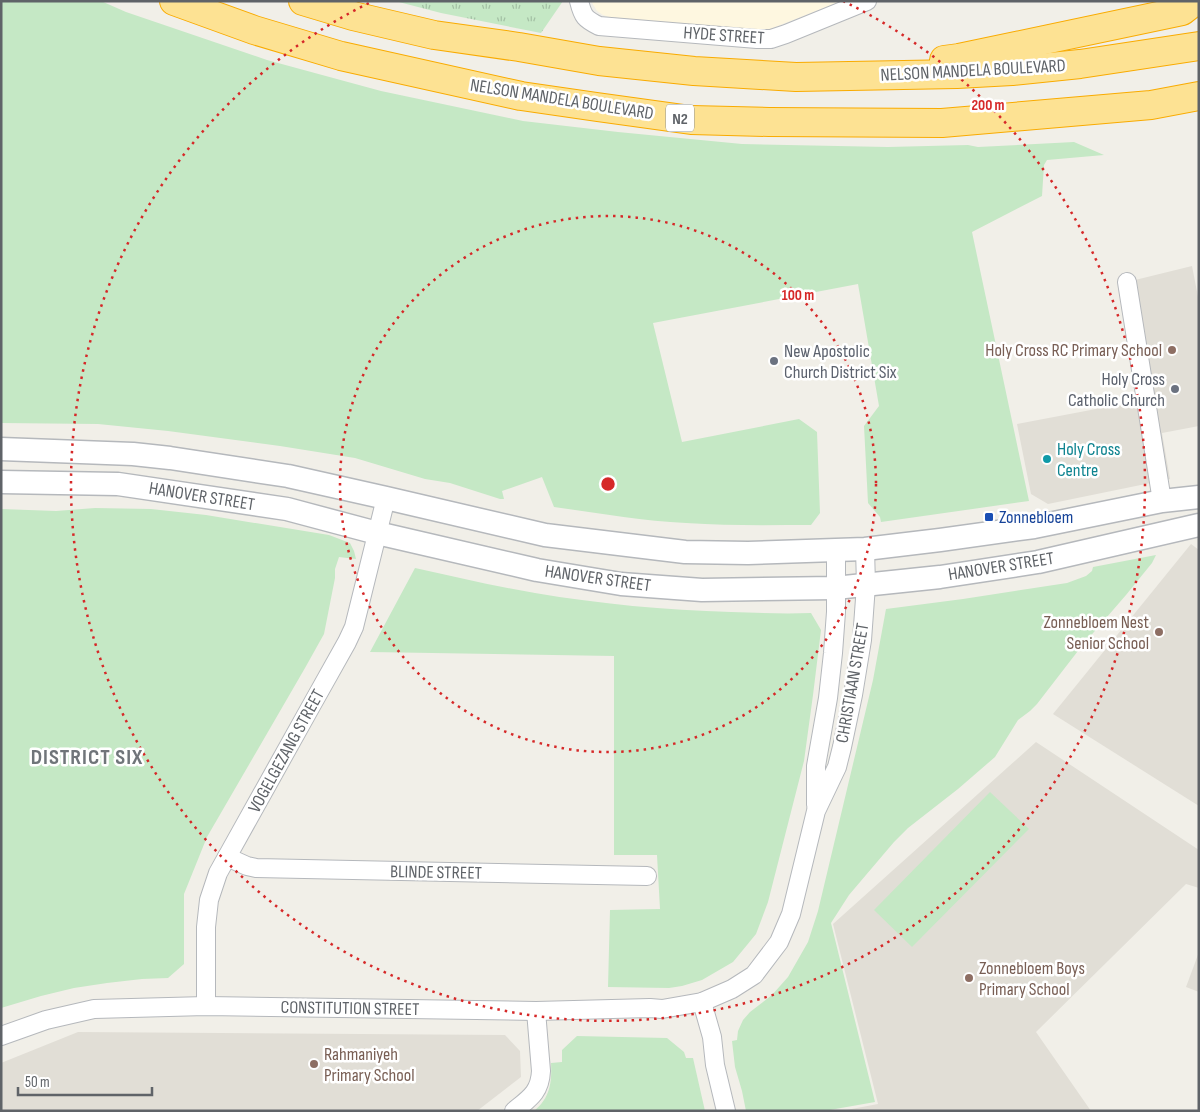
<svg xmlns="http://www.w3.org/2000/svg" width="1200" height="1112" font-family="'Sofia Sans Condensed',sans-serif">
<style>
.commercial{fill:#fef7e0}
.education{fill:#e1ded6}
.grass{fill:#c5e8c5}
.park{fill:url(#park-tufts)}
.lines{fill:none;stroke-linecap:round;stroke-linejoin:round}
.minor-casing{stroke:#b5b8bc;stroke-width:20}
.tertiary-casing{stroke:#b5b8bc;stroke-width:25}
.motorway-casing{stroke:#f9ab00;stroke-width:30}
.minor{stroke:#fff;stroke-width:18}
.tertiary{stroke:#fff;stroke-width:22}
.motorway{stroke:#fde293;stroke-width:28}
.ring{fill:none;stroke:#d62828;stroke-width:2.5;stroke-dasharray:2.5 5}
.education-dot{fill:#8d6e63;stroke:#fff;stroke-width:2}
.worship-dot{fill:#6b7280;stroke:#fff;stroke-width:2}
.culture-dot{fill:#0f9aa8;stroke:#fff;stroke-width:2}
.transit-dot{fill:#1a4fb4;stroke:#fff;stroke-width:2}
.labels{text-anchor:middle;stroke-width:5;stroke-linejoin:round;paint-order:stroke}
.shield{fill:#fff;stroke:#8f9295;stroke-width:1}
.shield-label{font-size:16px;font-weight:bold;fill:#5f6368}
.street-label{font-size:18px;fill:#5f6368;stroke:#fff}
.education-label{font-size:18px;fill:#785e54;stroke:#fff;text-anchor:end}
.worship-label{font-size:18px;fill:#5b616d;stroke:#fff;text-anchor:start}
.culture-label{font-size:18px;fill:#0d838f;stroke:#fff;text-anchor:start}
.transit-label{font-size:18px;fill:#164399;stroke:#fff;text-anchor:start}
.district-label{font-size:22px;font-weight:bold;letter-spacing:1px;fill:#70757a;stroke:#fff}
.centre{fill:#d62828;stroke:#fff;stroke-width:2.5}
.ring-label{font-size:15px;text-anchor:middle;font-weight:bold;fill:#d62828;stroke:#fff;stroke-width:5;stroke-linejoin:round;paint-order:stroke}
</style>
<defs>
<pattern id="park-tufts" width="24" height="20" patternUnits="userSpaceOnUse" patternTransform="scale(1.25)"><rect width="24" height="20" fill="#c5e8c5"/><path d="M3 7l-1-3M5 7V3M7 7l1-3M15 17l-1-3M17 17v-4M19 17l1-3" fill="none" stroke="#a3c0a4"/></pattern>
</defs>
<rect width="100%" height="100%" fill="#f1efe8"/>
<path class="commercial" d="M591,1H841L765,31L741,30L609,17L603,15L597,11Z"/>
<g class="education">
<path d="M1192,266L1199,302V426L1162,433L1170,479L1048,504L1031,494L1017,424L1154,398L1131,281Z"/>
<path d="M1191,544L1199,550V806L1053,714Z"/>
<path d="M1036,742L1199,850V888L1186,884L1036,1032L1091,1111H841L878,1104L833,924Z"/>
<path d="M1199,952V992L1186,987Z"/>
<path d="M78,1032L505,1035L520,1051L521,1077L477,1111H1V1063Z"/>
</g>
<g class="grass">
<path d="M1,1H101L126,12L267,60L381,91L523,121L618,132L742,144L888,147L968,145L978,147L1074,142L1104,155L1047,160L1044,165L1042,196L972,232L1029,501L881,522L880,517L868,503L864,426L879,406L858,284L653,323L682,442L799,419L817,432L820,513L811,525C770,525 728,526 686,523C642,521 598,513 554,507L542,477L502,491L504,499H500L450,483L425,479L355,458L280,446L168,431L98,424L1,423Z"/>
<path d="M95,508L151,509L206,515L329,535L350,543L354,551L356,559L339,557L335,569V578L324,634L305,668L207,837L184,894V964L168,978L142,979L107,983L74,988L41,996L1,1008V509L56,511Z"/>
<path d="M1156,555L1152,563L1126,595L1081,647L1037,704L1030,711L1018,720L995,757L958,789L908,828L894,842L849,895L831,923L875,1102L824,1111H746L742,1091L735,1067L732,1041L737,1040L738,1031L743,1020L750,1012L772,995L788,977L808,942L818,911L873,680L886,609L963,599L1067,583L1086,576L1092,571L1093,567Z"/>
<path d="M415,568C455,577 494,586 535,593C600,604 665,610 731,612C758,613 785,614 811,613L821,630L813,695L804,761L768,902L756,934L747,945L733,962L702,980L682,986L669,988L608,987L610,910L660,909L657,855H614V656L370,652Z"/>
<path d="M990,792L1029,829L912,947L874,910Z"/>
<path d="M577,1036L667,1038L684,1052L686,1058H693L705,1111H534C550,1098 552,1083 551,1063L562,1062V1050Z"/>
</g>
<path class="park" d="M395,1H563L541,33L441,13Z"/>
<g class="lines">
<defs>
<g id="minor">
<path d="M579,1C583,17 585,19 599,26L757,39H771L786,34L867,1"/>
<path d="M1127,282L1162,501"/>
<path d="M816,805V766L828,698L833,653L836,612V550"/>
<path d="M227,857L247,866L256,868L647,876"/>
<path d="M702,1002L712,1037L715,1065L726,1111"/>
<path d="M206,1006V927L209,900L218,873L310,708L347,642L354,627L386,498"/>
<path d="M1,1036L46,1020L94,1009L206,1006L536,1011L650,1008L662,1009L702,1002L732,989L754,975L779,942L791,914L816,811L837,767L842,747L853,695L862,640L866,585L865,549"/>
<path d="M514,1111C530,1098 540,1092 541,1071L536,1011"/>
</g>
<g id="tertiary">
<path d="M1,449L133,454L170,458L288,476L386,498L545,535L685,552L748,553L865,549L940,540L1034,527L1162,501L1199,497"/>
<path d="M1,482L118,484L287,509L377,533L537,570L621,584L702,590L835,588L940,577L1038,562L1199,525"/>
</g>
<g id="motorway">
<path d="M174,1L254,30L341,56L521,96L597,107L691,120L769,122L942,123L1151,105L1199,96"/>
<path d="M303,1L353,16L434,35L519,47L599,61L694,71L796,77L957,74L1012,71L1080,64L1199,46"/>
<path d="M944,60L959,58L1182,11L1195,1"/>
</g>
</defs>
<use href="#minor" class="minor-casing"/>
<use href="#tertiary" class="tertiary-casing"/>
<use href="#motorway" class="motorway-casing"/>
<use href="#minor" class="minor"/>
<use href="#tertiary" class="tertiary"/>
<use href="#motorway" class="motorway"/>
</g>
<g class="ring">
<circle cx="608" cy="484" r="268"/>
<path d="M843 1A537 537 0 1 1 373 1"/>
</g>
<g class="education-dot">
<circle cx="1172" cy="350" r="5"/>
<circle cx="1159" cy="632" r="5"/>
<circle cx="969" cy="978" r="5"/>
<circle cx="314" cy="1064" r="5"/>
</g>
<g class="worship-dot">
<circle cx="774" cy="361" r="5"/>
<circle cx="1175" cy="389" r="5"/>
</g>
<circle class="culture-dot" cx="1047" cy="459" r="5"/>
<rect class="transit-dot" x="984" y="512" width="10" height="10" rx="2.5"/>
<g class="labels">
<rect class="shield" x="666" y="104.5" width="28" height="27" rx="4"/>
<g class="shield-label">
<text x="680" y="124">N2</text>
</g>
<g class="street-label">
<text transform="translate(724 35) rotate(4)" y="6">HYDE STREET</text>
<text transform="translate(973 70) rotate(-3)" y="6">NELSON MANDELA BOULEVARD</text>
<text transform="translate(562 99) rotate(9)" y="6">NELSON MANDELA BOULEVARD</text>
<text transform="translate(202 496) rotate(9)" y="6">HANOVER STREET</text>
<text transform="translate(1001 566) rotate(-9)" y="6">HANOVER STREET</text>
<text transform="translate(598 578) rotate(8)" y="6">HANOVER STREET</text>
<text transform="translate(852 683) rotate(-80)" y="6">CHRISTIAAN STREET</text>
<text transform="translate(286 751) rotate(-61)" y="6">VOGELGEZANG STREET</text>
<text transform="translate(436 872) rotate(1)" y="6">BLINDE STREET</text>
<text transform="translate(350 1008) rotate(1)" y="6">CONSTITUTION STREET</text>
</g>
<g class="education-label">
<text x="1162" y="356">Holy Cross RC Primary School</text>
<text x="1149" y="628">Zonnebloem Nest<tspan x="1149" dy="21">Senior School</tspan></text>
<text x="979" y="974" text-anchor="start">Zonnebloem Boys<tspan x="979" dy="21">Primary School</tspan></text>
<text x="324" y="1060" text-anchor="start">Rahmaniyeh<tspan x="324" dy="21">Primary School</tspan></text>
</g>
<g class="worship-label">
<text x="784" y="357">New Apostolic<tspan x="784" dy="21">Church District Six</tspan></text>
<text x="1165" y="385" text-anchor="end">Holy Cross<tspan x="1165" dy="21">Catholic Church</tspan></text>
</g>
<g class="culture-label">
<text x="1057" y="455">Holy Cross<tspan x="1057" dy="21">Centre</tspan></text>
</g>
<g class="transit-label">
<text x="999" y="523">Zonnebloem</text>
</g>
<g class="district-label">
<text x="87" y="764">DISTRICT SIX</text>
</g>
</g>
<circle cx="608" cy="484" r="8" class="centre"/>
<g class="ring-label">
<text x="988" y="110">200 m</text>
<text x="798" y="300">100 m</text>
</g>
<rect width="1200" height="1112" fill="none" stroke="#5f6368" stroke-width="5"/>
<path d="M18 1087v8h134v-8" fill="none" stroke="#5f6368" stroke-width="2.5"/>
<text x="25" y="1087" font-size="15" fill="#5f6368" stroke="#ffffff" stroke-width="4" paint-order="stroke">50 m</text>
</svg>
